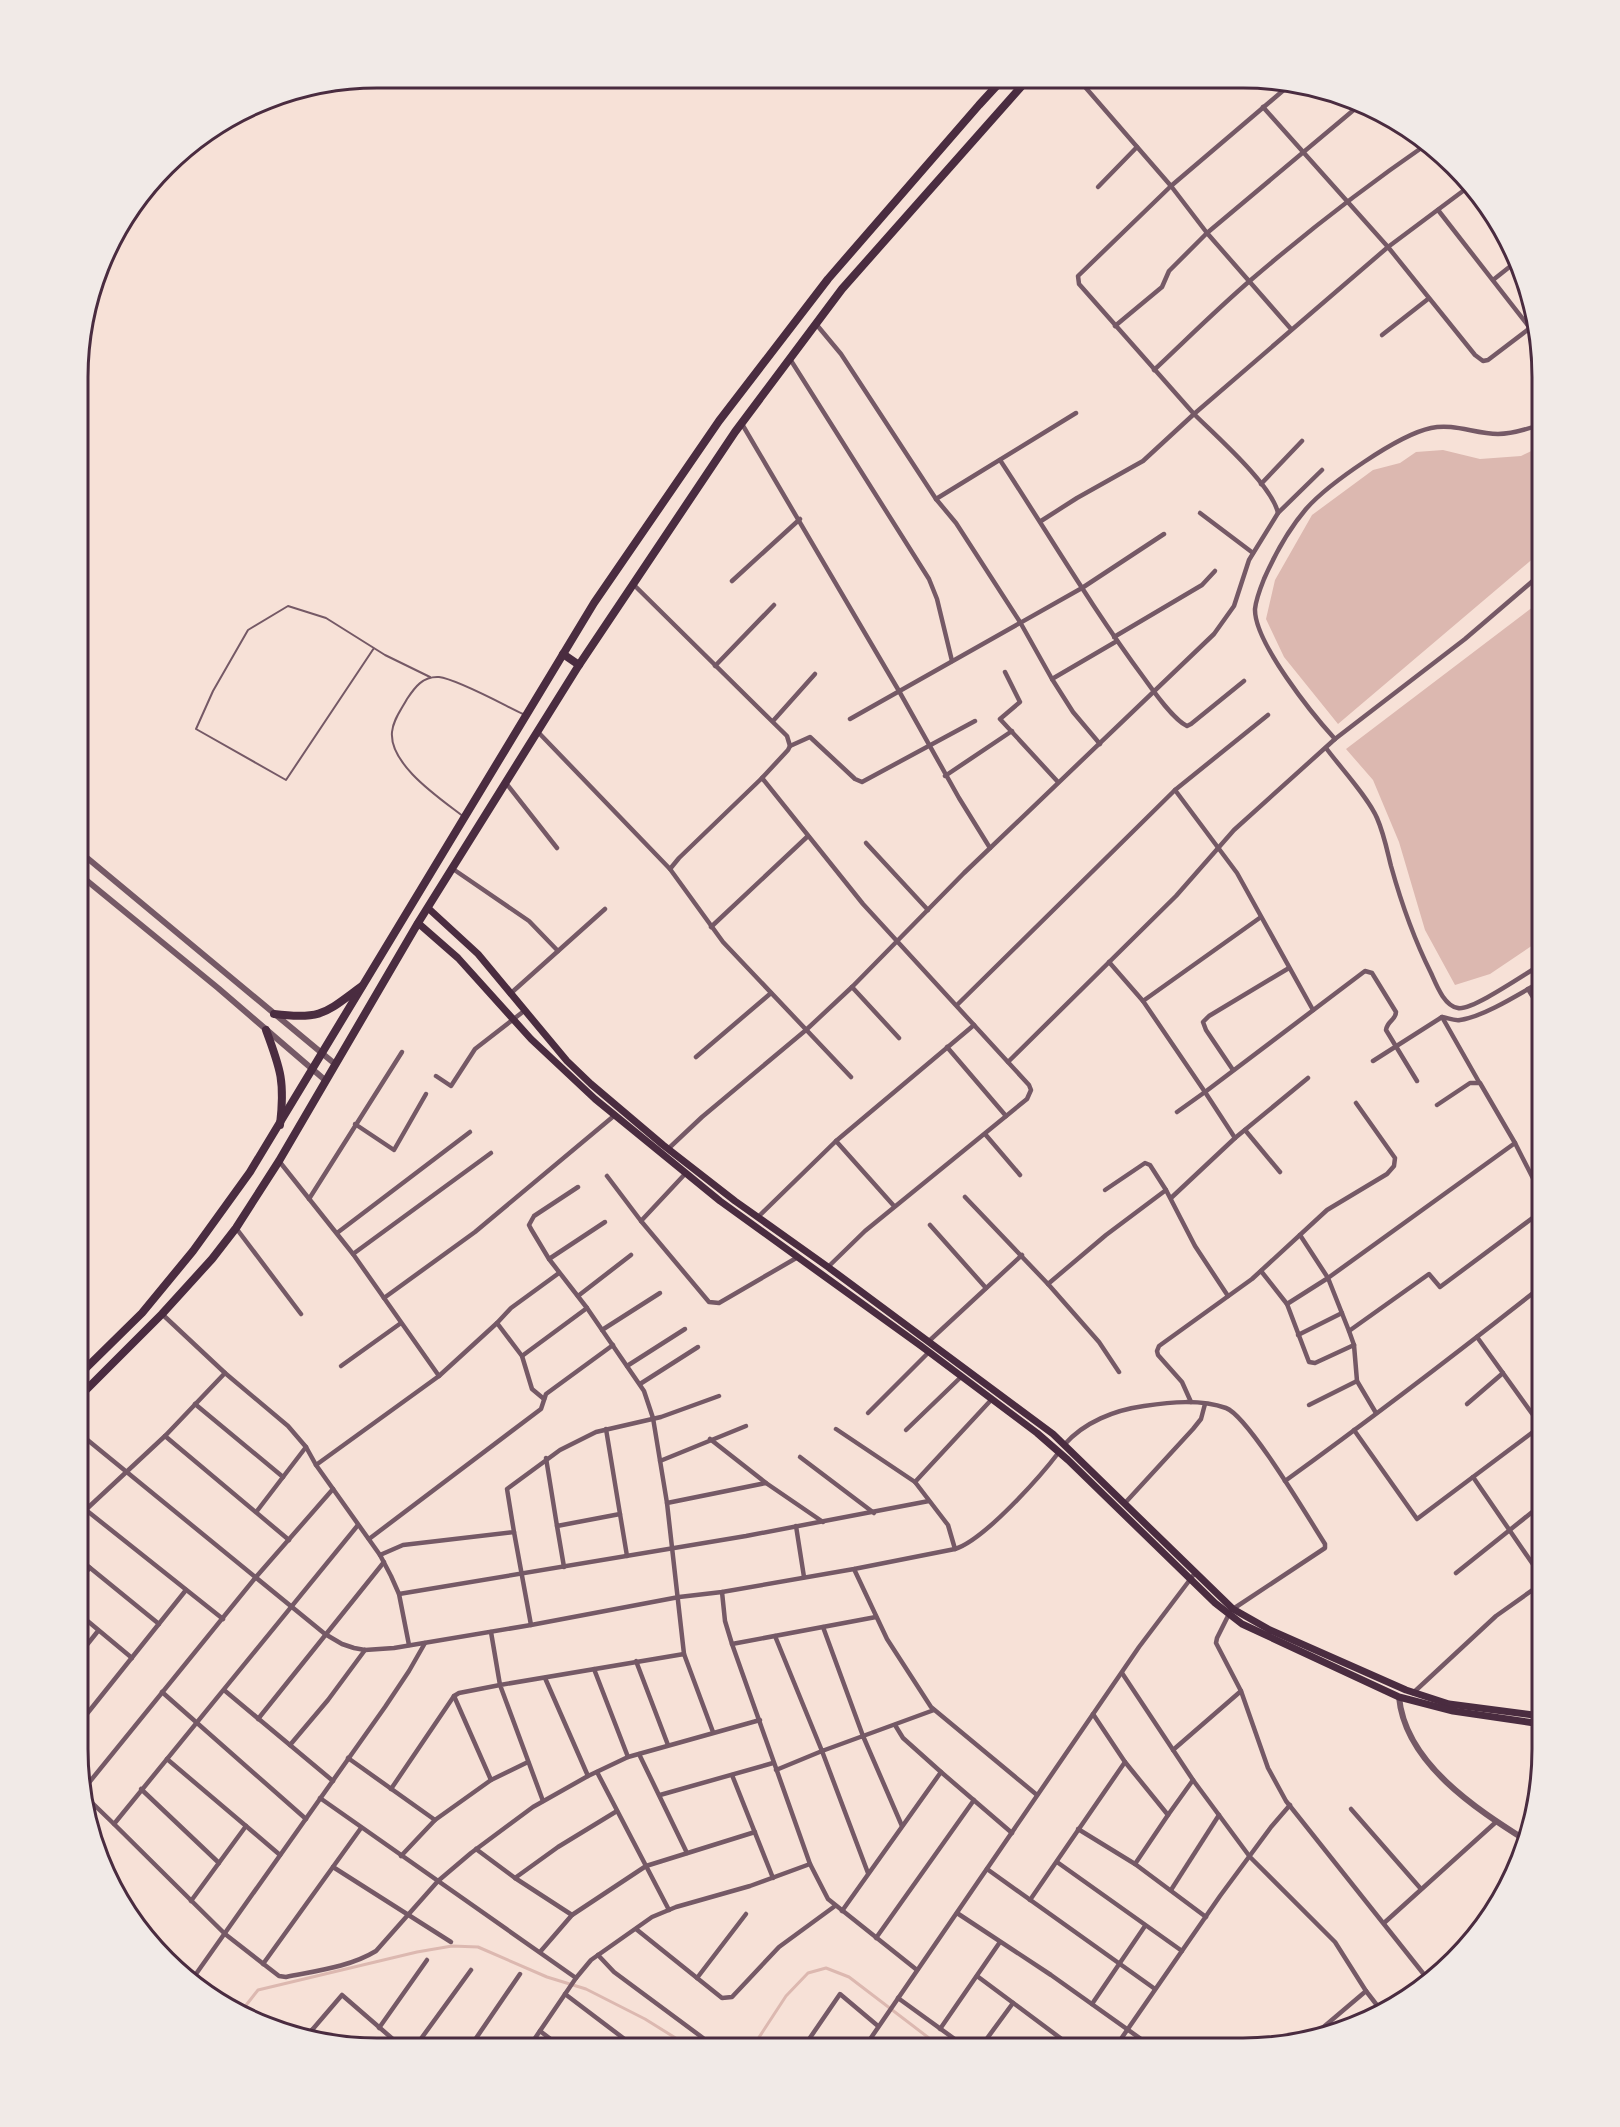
<svg xmlns="http://www.w3.org/2000/svg" width="1620" height="2127" font-family="Ubuntu,sans-serif">
<style>
.water{fill:#dcb8b0}
.lines{fill:none;stroke-linecap:round;stroke-linejoin:round}
.stream{stroke:#dcb8b0;stroke-width:3}
.service{stroke:#755966;stroke-width:2}
.minor{stroke:#755966;stroke-width:4.5}
.tertiary{stroke:#755966;stroke-width:6}
.secondary{stroke:#4a2c40;stroke-width:7}
.primary{stroke:#4a2c40;stroke-width:8}
.trunk{stroke:#4a2c40;stroke-width:8}
.rim{fill:none;stroke:#4a2c40;stroke-width:3}
</style>
<rect width="100%" height="100%" fill="#f7e1d7"/>
<g class="water">
<path d="M1542,446V551L1338,724L1284,657L1266,619L1275,580L1312,515L1373,470L1400,463L1416,452L1443,450L1480,459L1521,456Z"/>
<path d="M1542,600V939L1490,974L1455,985L1425,930L1399,842L1373,780L1346,749Z"/>
</g>
<g class="lines">
<g class="stream">
<path d="M240,2013L258,1990L417,1952L452,1946L478,1947L547,1977L586,1989L645,2019L690,2047"/>
<path d="M752,2048L786,1996L808,1973L826,1968L849,1977L942,2048"/>
</g>
<g class="service">
<path d="M374,648L286,780L196,729L213,691L248,630L288,606L326,618L385,655L430,677"/>
<path d="M464,817C441,799 389,765 392,732C393,720 401,710 407,699C415,687 423,676 439,677C457,679 504,705 523,714"/>
</g>
<g class="minor">
<path d="M1079,80L1171,186L1207,233L1291,329"/>
<path d="M1263,107L1388,247L1475,355L1483,361L1488,360L1530,328L1438,210"/>
<path d="M1098,187L1137,147"/>
<path d="M1493,280L1517,261"/>
<path d="M816,324L841,354L936,499L956,523L1020,622L1052,679L1073,712L1100,744"/>
<path d="M1115,326L1162,287L1169,271L1207,233L1362,103"/>
<path d="M1382,335L1428,299"/>
<path d="M790,359L929,579L937,599L952,661"/>
<path d="M1154,370C1186,340 1218,308 1252,279C1308,231 1366,186 1427,144"/>
<path d="M742,424L899,691L959,798L990,848"/>
<path d="M1000,460C1048,533 1092,608 1144,678C1154,692 1173,719 1187,726L1191,724L1244,681"/>
<path d="M1261,484L1302,441"/>
<path d="M936,499L1076,413"/>
<path d="M1200,513L1253,553"/>
<path d="M1278,513C1272,485 1216,436 1194,414L1388,247L1471,185"/>
<path d="M1041,521L1077,498L1143,461L1194,414L1079,284L1078,276L1171,186L1292,83"/>
<path d="M732,581L800,519"/>
<path d="M633,584L787,736L790,746L788,750L762,778"/>
<path d="M1114,637L1202,585L1215,571"/>
<path d="M715,666L774,605"/>
<path d="M1005,672L1020,702L1000,719L1058,782"/>
<path d="M1052,679L1117,641"/>
<path d="M850,719L1082,588L1164,534"/>
<path d="M773,721L815,674"/>
<path d="M538,732L670,869L723,942L851,1077"/>
<path d="M1335,739C1313,715 1254,642 1255,609C1256,599 1260,589 1264,579C1275,554 1288,530 1306,509C1328,484 1398,435 1431,428C1454,423 1475,434 1498,434C1513,434 1528,429 1542,424"/>
<path d="M790,746L810,737L855,779L862,782L975,721"/>
<path d="M1326,748C1340,767 1368,797 1377,818C1384,834 1387,850 1391,866C1401,902 1414,939 1431,973C1436,984 1444,1006 1458,1008C1472,1011 1526,973 1542,964"/>
<path d="M945,776L1012,731"/>
<path d="M506,783L557,848"/>
<path d="M1175,790L1237,873L1313,1010"/>
<path d="M866,843L928,910"/>
<path d="M453,869L529,921L558,951"/>
<path d="M670,869L679,858L762,778L863,904L1029,1085L1031,1090L1027,1099L865,1231L828,1267"/>
<path d="M711,927L808,836"/>
<path d="M1109,962L1143,1001L1261,917"/>
<path d="M852,987L899,1038"/>
<path d="M1528,989L1542,1012"/>
<path d="M510,994L605,909"/>
<path d="M1143,1001L1205,1092L1177,1112"/>
<path d="M957,1005L1175,790L1268,715"/>
<path d="M1442,1017L1479,1082"/>
<path d="M947,1047L1006,1116"/>
<path d="M696,1057L771,993"/>
<path d="M1373,1061L1442,1017C1448,1018 1454,1021 1460,1020C1483,1017 1521,993 1542,981"/>
<path d="M1008,1062L1176,896L1234,830L1335,739L1465,639L1542,573"/>
<path d="M1233,1070L1206,1030L1203,1022L1209,1016L1289,968"/>
<path d="M436,1076L451,1086L475,1049L524,1011"/>
<path d="M1437,1105L1470,1083H1480L1515,1143L1542,1196"/>
<path d="M355,1124L394,1150L426,1094"/>
<path d="M1245,1130L1280,1172"/>
<path d="M985,1134L1020,1175"/>
<path d="M1235,1138L1205,1092L1365,971L1372,973L1396,1012C1396,1020 1387,1021 1386,1030L1417,1081"/>
<path d="M836,1141L894,1206"/>
<path d="M1515,1143L1328,1278L1349,1331L1429,1274L1440,1287L1542,1211"/>
<path d="M668,1149L702,1117L806,1030L852,987L964,873L1214,634L1234,606L1249,560L1278,513L1322,470"/>
<path d="M279,1161L353,1254L439,1376L316,1465"/>
<path d="M607,1176L641,1221L709,1302L719,1303L798,1257"/>
<path d="M578,1187L534,1216L529,1225L531,1229L549,1259L587,1308L644,1391L653,1418L667,1503L684,1654"/>
<path d="M1105,1190L1145,1163L1150,1165L1166,1190"/>
<path d="M965,1197L1048,1284L1099,1342L1119,1372"/>
<path d="M1171,1198L1235,1138L1308,1078"/>
<path d="M309,1199L402,1052"/>
<path d="M758,1217L836,1141L974,1025"/>
<path d="M641,1221L685,1174"/>
<path d="M930,1225L986,1288"/>
<path d="M236,1228L301,1314"/>
<path d="M337,1233L470,1132"/>
<path d="M353,1254L491,1153"/>
<path d="M549,1259L605,1222"/>
<path d="M1261,1271L1287,1304L1309,1362L1315,1363L1354,1345"/>
<path d="M1048,1284L1106,1235L1166,1190L1195,1246L1228,1296"/>
<path d="M578,1296L631,1255"/>
<path d="M384,1298L475,1232L615,1115"/>
<path d="M1287,1304L1328,1278L1300,1235"/>
<path d="M162,1314L225,1373L288,1426L306,1447L316,1465L380,1555L391,1576L399,1594L409,1645"/>
<path d="M497,1323L522,1356L532,1389L544,1399"/>
<path d="M602,1330L660,1293"/>
<path d="M1349,1331L1354,1345L1357,1381L1376,1413"/>
<path d="M1298,1335L1342,1313"/>
<path d="M1477,1337L1541,1426"/>
<path d="M928,1342L1022,1255"/>
<path d="M522,1356L587,1308"/>
<path d="M341,1366L401,1323"/>
<path d="M627,1366L685,1329"/>
<path d="M439,1376L497,1323L511,1308L559,1273"/>
<path d="M640,1384L698,1347"/>
<path d="M1191,1402L1182,1382L1158,1355L1157,1351L1159,1346L1252,1279L1327,1210L1387,1174L1394,1166L1395,1158L1356,1103"/>
<path d="M195,1404L283,1477"/>
<path d="M1467,1404L1503,1373"/>
<path d="M1309,1405L1357,1381"/>
<path d="M868,1413L929,1352"/>
<path d="M836,1429L915,1482L948,1525L955,1549"/>
<path d="M906,1430L962,1376"/>
<path d="M1354,1430L1417,1519L1541,1426"/>
<path d="M79,1433L325,1634L342,1644L354,1648L365,1650L394,1648L531,1625L679,1597L722,1592L854,1569L955,1549C984,1540 1040,1477 1059,1452"/>
<path d="M165,1436L289,1540"/>
<path d="M710,1439L766,1483L823,1522"/>
<path d="M1064,1445C1084,1422 1115,1410 1144,1406C1171,1402 1200,1399 1226,1408C1248,1416 1309,1519 1325,1544V1548L1233,1609"/>
<path d="M800,1457L874,1513"/>
<path d="M546,1458L557,1526L620,1514L606,1429"/>
<path d="M660,1461L746,1426"/>
<path d="M1473,1477L1541,1576"/>
<path d="M1285,1481C1372,1418 1457,1353 1542,1286"/>
<path d="M915,1482L992,1399"/>
<path d="M667,1503L766,1483"/>
<path d="M1125,1503L1193,1429L1201,1419L1205,1404"/>
<path d="M86,1510L223,1619"/>
<path d="M257,1511L306,1447"/>
<path d="M620,1514L627,1556"/>
<path d="M78,1517L165,1436L225,1373"/>
<path d="M557,1526L564,1567"/>
<path d="M796,1526L804,1577"/>
<path d="M514,1532L531,1625"/>
<path d="M369,1539L541,1409L546,1394L613,1345"/>
<path d="M380,1555L403,1545L514,1532L507,1489L560,1450L596,1432L661,1417L719,1396"/>
<path d="M78,1558L159,1624"/>
<path d="M854,1569L887,1639L931,1707L1037,1795"/>
<path d="M1456,1573L1541,1505"/>
<path d="M78,1580L90,1568"/>
<path d="M722,1592L725,1621L732,1644L810,1864L828,1899L917,1970"/>
<path d="M399,1594L746,1536L929,1501"/>
<path d="M78,1613L132,1658"/>
<path d="M1229,1614L1217,1638L1216,1643L1241,1691L1268,1768L1286,1801L1430,1982"/>
<path d="M823,1627L863,1736L934,1710"/>
<path d="M775,1636L822,1751L863,1736L902,1826"/>
<path d="M732,1644L876,1617"/>
<path d="M78,1656L98,1631"/>
<path d="M636,1661L668,1745"/>
<path d="M594,1669L628,1757"/>
<path d="M1122,1673L1193,1780L1250,1857L1335,1942L1366,1991L1383,2013"/>
<path d="M545,1678L588,1776"/>
<path d="M224,1690L333,1781"/>
<path d="M162,1692L306,1819"/>
<path d="M1413,1693L1496,1616L1541,1584"/>
<path d="M454,1696L491,1780"/>
<path d="M258,1719L384,1562"/>
<path d="M78,1725L186,1590"/>
<path d="M895,1725L903,1738L941,1772"/>
<path d="M290,1745L328,1700L365,1650"/>
<path d="M1173,1750L1241,1691"/>
<path d="M639,1754L687,1853"/>
<path d="M348,1758L435,1820"/>
<path d="M167,1759L246,1826L191,1901"/>
<path d="M1125,1762L1168,1815L1135,1864L1206,1917"/>
<path d="M776,1770L822,1751L868,1873"/>
<path d="M597,1772L669,1910"/>
<path d="M732,1775L773,1878"/>
<path d="M141,1789L219,1863"/>
<path d="M391,1789L454,1696L459,1693L500,1685L491,1632"/>
<path d="M83,1790L256,1577L333,1489"/>
<path d="M84,1795L114,1824L358,1525"/>
<path d="M660,1795L773,1763"/>
<path d="M320,1798L576,1978"/>
<path d="M543,1801L500,1685L684,1654L713,1732"/>
<path d="M1351,1809L1421,1889"/>
<path d="M1168,1815L1193,1780"/>
<path d="M114,1824L225,1934L279,1976L286,1977C315,1971 350,1967 376,1951L438,1881L471,1853L533,1807L588,1776L628,1757L760,1720"/>
<path d="M246,1826L280,1855"/>
<path d="M1078,1829L1135,1864"/>
<path d="M476,1849L515,1878L572,1915"/>
<path d="M401,1856L435,1820L491,1780L528,1762"/>
<path d="M1057,1862L1182,1951"/>
<path d="M333,1867L451,1942"/>
<path d="M987,1869L1155,1989"/>
<path d="M515,1878L558,1847L617,1811"/>
<path d="M1171,1890L1219,1815"/>
<path d="M1030,1900L1125,1762L1093,1714"/>
<path d="M842,1911L941,1772L1012,1833"/>
<path d="M957,1913L1051,1975L1155,2049"/>
<path d="M1384,1923L1496,1822"/>
<path d="M636,1929L722,1998L732,1997L779,1947L835,1906"/>
<path d="M876,1938L974,1800"/>
<path d="M540,1952L572,1915L646,1866L755,1832"/>
<path d="M598,1955L614,1972L703,2038"/>
<path d="M263,1964L361,1828"/>
<path d="M977,1976L1075,2049"/>
<path d="M697,1978L746,1914"/>
<path d="M191,1981L385,1707L409,1671L425,1643"/>
<path d="M565,1994L635,2047"/>
<path d="M898,1998L967,2048"/>
<path d="M1092,2004L1145,1926"/>
<path d="M379,2028L427,1960"/>
<path d="M940,2029L1000,1942"/>
<path d="M312,2030L342,1995L402,2047"/>
<path d="M540,2031L561,2047"/>
<path d="M305,2039L312,2030L329,2044"/>
<path d="M869,2040L880,2048"/>
<path d="M1307,2041L1366,1991"/>
<path d="M415,2047L471,1970"/>
<path d="M470,2047L520,1974"/>
<path d="M529,2047L576,1978L591,1960L652,1917L676,1907L750,1886L810,1864"/>
<path d="M803,2048L840,1994L878,2026"/>
<path d="M864,2048L1139,1647L1195,1573"/>
<path d="M980,2048L1013,2003"/>
<path d="M1058,2048L1064,2040"/>
<path d="M1114,2049L1220,1896L1271,1827L1290,1805"/>
</g>
<g class="tertiary">
<path d="M80,852L335,1064"/>
<path d="M80,875L218,988L325,1080"/>
<path d="M1399,1697C1405,1763 1476,1809 1527,1841"/>
<path d="M148,1941L168,1961"/>
</g>
<g class="secondary">
<path d="M428,908L478,954L567,1061L591,1084L663,1145L735,1201L828,1267L1053,1434L1233,1609L1270,1630L1406,1690L1449,1704L1541,1716"/>
<path d="M418,923L458,958L531,1039L595,1099L720,1201L921,1346L1037,1433L1068,1460L1215,1603L1242,1624L1399,1697L1453,1711L1541,1724"/>
</g>
<g class="primary">
<path d="M563,654L579,665"/>
<path d="M79,1375L142,1313L193,1251L250,1172L594,603L719,421L828,279L979,105L1002,80"/>
<path d="M79,1397L162,1314L212,1259L236,1228L279,1161L418,923L579,665L735,432L842,289L1027,80"/>
</g>
<g class="trunk">
<path d="M274,1014C322,1020 325,1013 362,986"/>
<path d="M266,1030C281,1070 285,1082 280,1125"/>
</g>
</g>
<path d="M0 0H1620V2127H0ZM377 88H1243A289 289 0 0 1 1532 377V1749A289 289 0 0 1 1243 2038H377A289 289 0 0 1 88 1749V377A289 289 0 0 1 377 88Z" fill="#f1eae7" fill-rule="evenodd"/>
<path class="rim" d="M377 88H1243A289 289 0 0 1 1532 377V1749A289 289 0 0 1 1243 2038H377A289 289 0 0 1 88 1749V377A289 289 0 0 1 377 88Z"/>
</svg>
